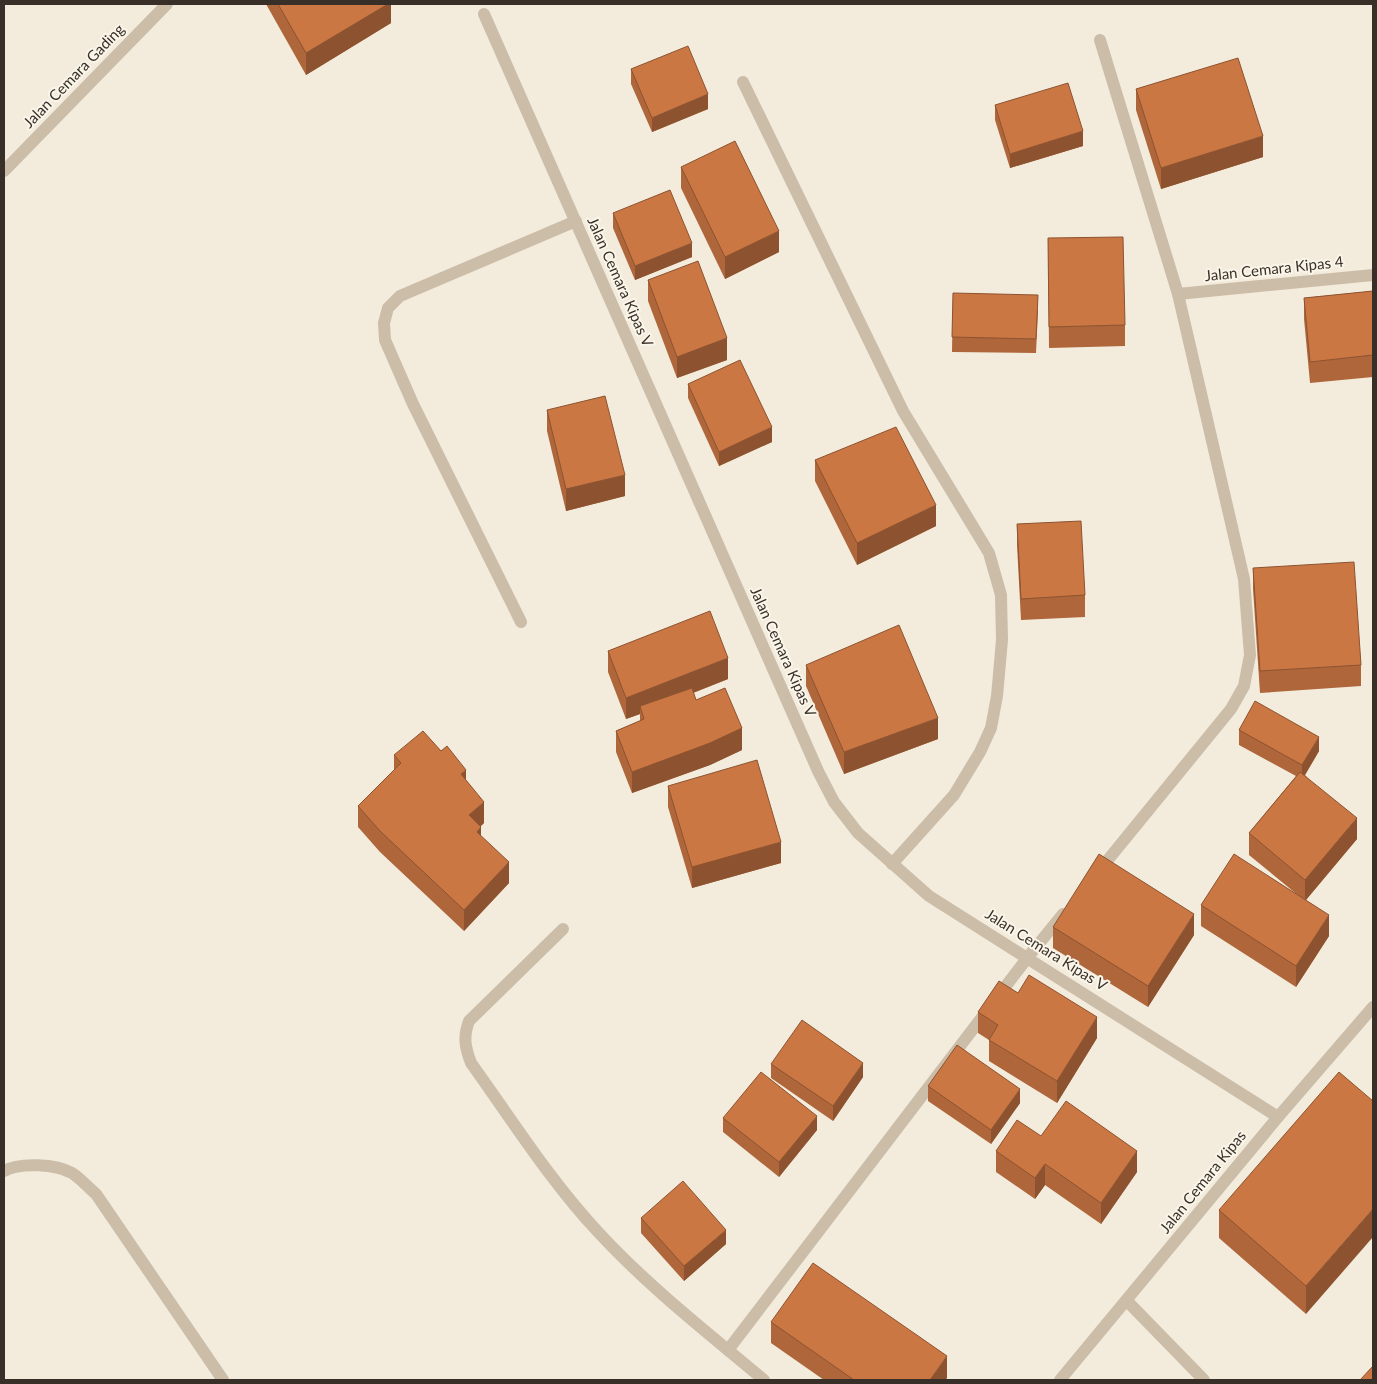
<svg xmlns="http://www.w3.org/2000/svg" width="1377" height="1384" font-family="Lato,sans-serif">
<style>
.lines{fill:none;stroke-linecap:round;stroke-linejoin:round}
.lane{stroke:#ccbda8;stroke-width:12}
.street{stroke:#ccbda8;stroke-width:12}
.wall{fill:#ae663a}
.shaded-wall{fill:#8d5330}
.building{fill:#ca7744;stroke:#8d5330}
.labels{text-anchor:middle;stroke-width:4;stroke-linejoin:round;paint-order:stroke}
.street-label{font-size:15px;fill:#383028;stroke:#faf5e9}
</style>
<rect width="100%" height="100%" fill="#f3ecdd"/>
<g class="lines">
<path class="lane" d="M521,622L413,404L385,340L384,323L388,308L400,296L576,221"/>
<g class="street">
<path d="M484,14L818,771L834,802L858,833L929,896L1278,1117"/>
<path d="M743,82L903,411L989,553L1001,595L1002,640L997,696L991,728L980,752L954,795L892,864"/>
<path d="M4,171L167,4"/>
<path d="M1178,294L1373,275"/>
<path d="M1098,872L1231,709L1244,686L1250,655L1244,579L1178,294L1100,40"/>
<path d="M563,929L469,1021C463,1037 465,1047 471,1063C512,1120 551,1182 599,1233C649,1287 708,1333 764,1380"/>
<path d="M4,1171C20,1162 56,1164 72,1173C81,1179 89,1188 96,1194L223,1380"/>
<path d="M1127,1301L1204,1380"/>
<path d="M728,1350L1028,957L1063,914"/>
<path d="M1060,1380L1278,1117L1373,1007"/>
</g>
</g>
<g class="wall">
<path d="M266,4H391V23L306,75Z"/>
<path d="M631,69L708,109L652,132L631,84Z"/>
<path d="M1136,89L1263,157L1161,189L1136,110Z"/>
<path d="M995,105L1083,146L1010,168L995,120Z"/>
<path d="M681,167L779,252L725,279L681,188Z"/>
<path d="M613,213L692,257L635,280L613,228Z"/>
<path d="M1048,238L1125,325V346L1049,348Z"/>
<path d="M648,280L727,360L677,378L648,301Z"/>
<path d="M1373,291V377L1310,383L1304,319V298Z"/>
<path d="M953,293L1038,310L1036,353L952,352Z"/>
<path d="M688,384L772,442L719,466L688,398Z"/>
<path d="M547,410L625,496L566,511L547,431Z"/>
<path d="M815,460L936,526L857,565L815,481Z"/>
<path d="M1017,524L1085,595V617L1021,620L1017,545Z"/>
<path d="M1253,568L1361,665V686L1260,693L1253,589Z"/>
<path d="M608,651L728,679L693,693L696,700L742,750L710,765L632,793L616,752V731L640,721V714L626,719L608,672Z"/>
<path d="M806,665L938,739L844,774L806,686Z"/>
<path d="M1239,730L1319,751L1305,775L1357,839L1306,900L1329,936L1296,987L1201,926V905L1299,896L1249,855V833L1296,776L1239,745Z"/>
<path d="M394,755L466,781L484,823L481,826V836L509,883L464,931L380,852L358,827V806L394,770Z"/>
<path d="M668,786L781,863L692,888L668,807Z"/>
<path d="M1053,927L1194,935L1148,1007L1053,948Z"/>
<path d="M1018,993L1097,1038L1057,1103L989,1061V1040L978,1033V1012Z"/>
<path d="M771,1064L863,1077L833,1121L771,1078Z"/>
<path d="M928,1086L1020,1103L991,1144L928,1101Z"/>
<path d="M1373,1101L1306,1314L1219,1238V1210Z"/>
<path d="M723,1118L817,1130L779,1177L723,1132Z"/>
<path d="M1041,1136L1137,1172L1101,1224L1045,1185L1035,1199L996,1172V1151Z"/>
<path d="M641,1218L726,1244L684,1281L641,1233Z"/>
<path d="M771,1322L947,1378L945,1380H824L771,1343Z"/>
</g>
<g class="shaded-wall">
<path d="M388,4H391V23L306,75V53Z"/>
<path d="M708,94V109L652,132V118Z"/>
<path d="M1083,131V146L1010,168V154Z"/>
<path d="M1263,136V157L1161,189V168Z"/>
<path d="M779,231V252L725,279V257Z"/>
<path d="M692,243V257L635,280V266Z"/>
<path d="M727,338V360L677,378V357Z"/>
<path d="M772,427V442L719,466V452Z"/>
<path d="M625,475V496L566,511V489Z"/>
<path d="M936,505V526L857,565V543Z"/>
<path d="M728,658V679L642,713L640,706V714L626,719V698Z"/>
<path d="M938,718V739L844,774V752Z"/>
<path d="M742,728V750L710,765L632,793V772Z"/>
<path d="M1319,737V751L1302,780V765Z"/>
<path d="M466,770V791L461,774Z"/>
<path d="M484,802V823L469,836V815Z"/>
<path d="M1357,818V839L1305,901V880Z"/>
<path d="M481,827V848L477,832Z"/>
<path d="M781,842V863L692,888V867Z"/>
<path d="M509,862V883L464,931V910Z"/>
<path d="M1194,914V935L1148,1007V986Z"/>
<path d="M1329,915V936L1296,987V966Z"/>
<path d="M1097,1017V1038L1057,1103V1081Z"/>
<path d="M863,1063V1077L833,1121V1106Z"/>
<path d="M1020,1089V1103L991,1144V1130Z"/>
<path d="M817,1116V1130L779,1177V1162Z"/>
<path d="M1137,1151V1172L1101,1224V1203Z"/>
<path d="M1045,1164V1185L1035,1199V1178Z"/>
<path d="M1373,1209V1237L1306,1314V1286Z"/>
<path d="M726,1230V1244L684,1281V1266Z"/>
<path d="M947,1356V1378L945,1380H930Z"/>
</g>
<g class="building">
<path d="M278,4H388L306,53Z"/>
<path d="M688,46L708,94L652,118L631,69Z"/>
<path d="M1238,58L1263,136L1161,168L1136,89Z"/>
<path d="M1068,83L1083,131L1010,154L995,105Z"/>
<path d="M735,141L779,231L725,257L681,167Z"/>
<path d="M670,190L692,243L635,266L613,213Z"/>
<path d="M1123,237L1125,325L1049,327L1048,238Z"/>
<path d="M698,261L727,338L677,357L648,280Z"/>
<path d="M1373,291V355L1310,362L1304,298Z"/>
<path d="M953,293L1038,295L1036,339L952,337Z"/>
<path d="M740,360L772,427L719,452L688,384Z"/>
<path d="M605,396L625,475L566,489L547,410Z"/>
<path d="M896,427L936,505L857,543L815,460Z"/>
<path d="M1081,521L1085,595L1021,599L1017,524Z"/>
<path d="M1354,562L1361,665L1260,671L1253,568Z"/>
<path d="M710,611L728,658L626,698L608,651Z"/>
<path d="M899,625L938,718L844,752L806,665Z"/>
<path d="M692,688L696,700L725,688L742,728L710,743L632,772L616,731L644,719L640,706Z"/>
<path d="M1255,701L1319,737L1302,765L1239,730Z"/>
<path d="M423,731L441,751L447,746L466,770L461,774L484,802L469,815L481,827L477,832L509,862L464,910L380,831L358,806L401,763L394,755Z"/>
<path d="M757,760L781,842L692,867L668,786Z"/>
<path d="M1300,772L1357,818L1305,880L1249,833Z"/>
<path d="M1099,854L1194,914L1148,986L1053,927Z"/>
<path d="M1234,854L1329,915L1296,966L1201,905Z"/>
<path d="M1029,975L1097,1017L1057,1081L989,1040L998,1025L978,1012L999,981L1018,993Z"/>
<path d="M802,1020L863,1063L833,1106L771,1064Z"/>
<path d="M957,1045L1020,1089L991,1130L928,1086Z"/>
<path d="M761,1072L817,1116L779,1162L723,1118Z"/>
<path d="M1339,1072L1373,1101V1209L1306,1286L1219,1210Z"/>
<path d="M1066,1101L1137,1151L1101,1203L1045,1164L1035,1178L996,1151L1017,1120L1041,1136Z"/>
<path d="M683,1181L726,1230L684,1266L641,1218Z"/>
<path d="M813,1263L947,1356L930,1380H854L771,1322Z"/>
<path d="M1373,1366V1380H1360Z"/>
</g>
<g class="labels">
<g class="street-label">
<text transform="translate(74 76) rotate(-46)" y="5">Jalan Cemara Gading</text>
<text transform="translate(1274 269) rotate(-6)" y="5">Jalan Cemara Kipas 4</text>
<text transform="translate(620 282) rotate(66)" y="5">Jalan Cemara Kipas V</text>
<text transform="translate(783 652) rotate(66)" y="5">Jalan Cemara Kipas V</text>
<text transform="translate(1046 950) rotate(32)" y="5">Jalan Cemara Kipas V</text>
<text transform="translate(1203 1182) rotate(-51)" y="5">Jalan Cemara Kipas</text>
</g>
</g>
<rect width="1377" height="1384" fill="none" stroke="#383028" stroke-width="10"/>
</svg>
